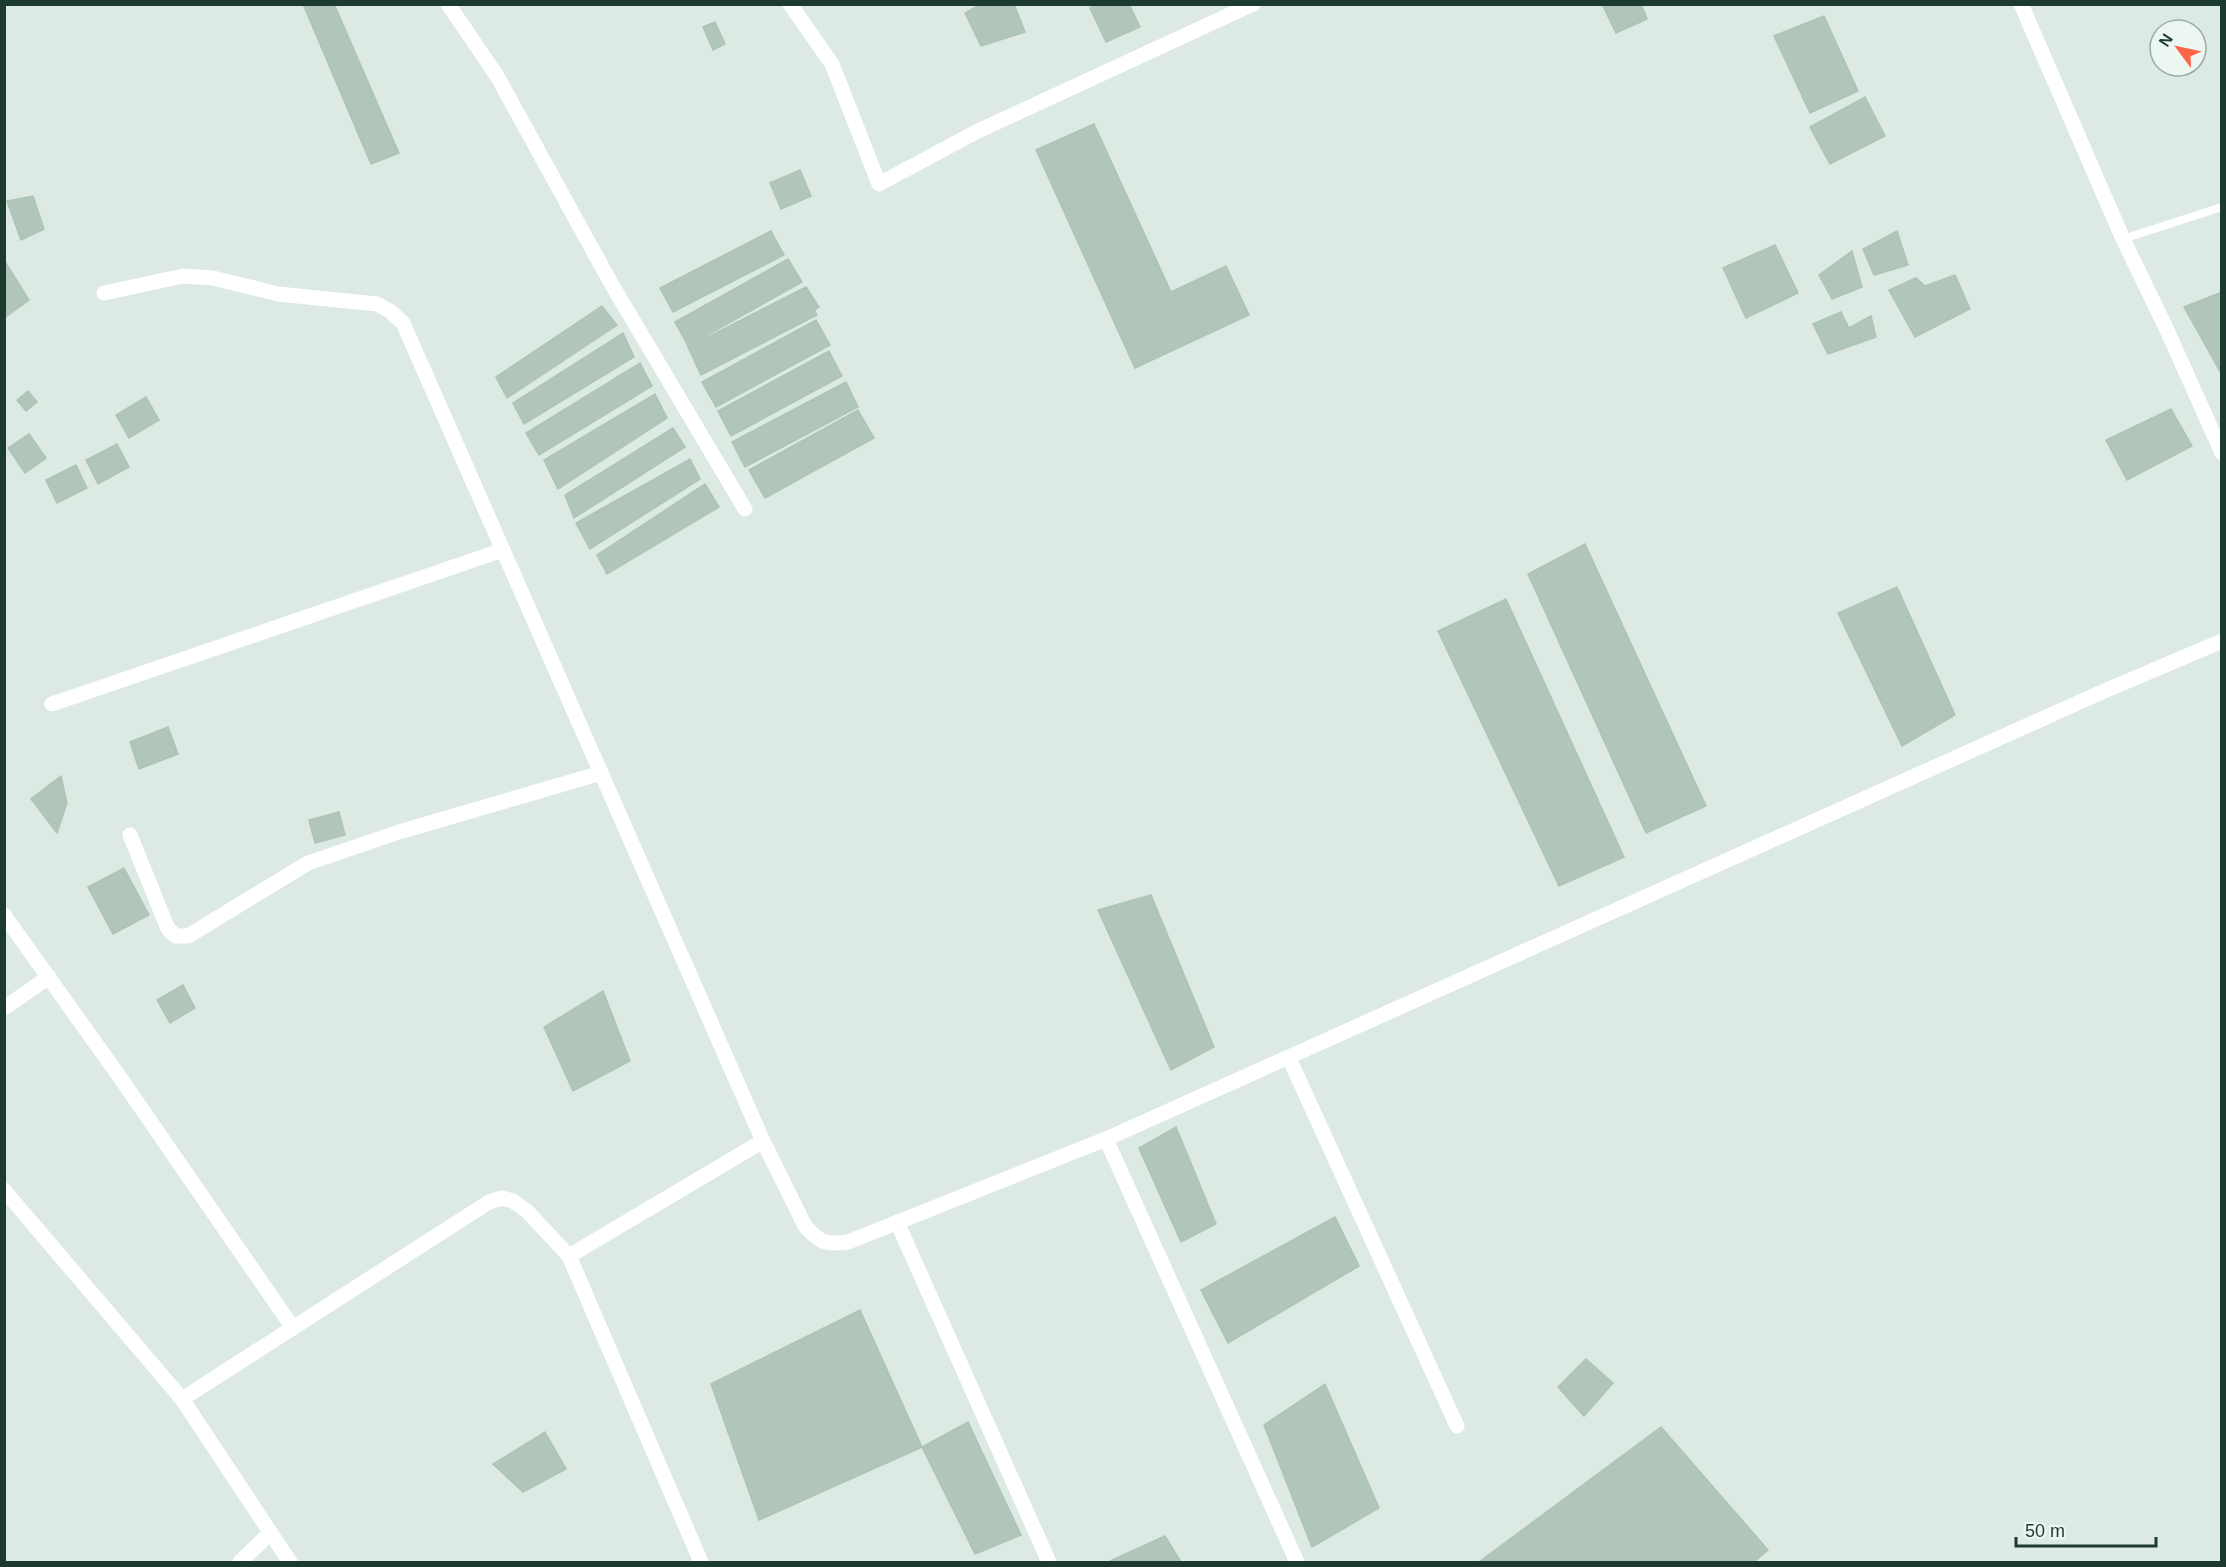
<svg xmlns="http://www.w3.org/2000/svg" width="2226" height="1567" font-family="Helvetica,sans-serif">
<style>
.building{fill:#b1c5bb;stroke:#aec4b9;stroke-width:1.5}
.lines{fill:none;stroke-linecap:round;stroke-linejoin:round}
.lane{stroke:#fff;stroke-width:8}
.street{stroke:#fff;stroke-width:15}
</style>
<rect width="100%" height="100%" fill="#dceae3"/>
<g class="building">
<path d="M303,4H334L399,153L371,164Z"/>
<path d="M981,4H1014L1025,32L981,46L965,13Z"/>
<path d="M1096,4H1129L1140,27L1106,42L1090,8Z"/>
<path d="M1602,4H1641L1647,19L1616,33Z"/>
<path d="M1824,16L1858,91L1810,113L1774,36Z"/>
<path d="M715,22L725,44L713,50L703,27Z"/>
<path d="M1865,97L1885,136L1830,164L1810,127Z"/>
<path d="M1094,124L1171,292L1226,266L1249,315L1135,368L1036,150Z"/>
<path d="M800,170L811,196L781,209L770,183Z"/>
<path d="M33,196L44,229L21,240L7,201Z"/>
<path d="M771,231L784,255L673,312L660,288Z"/>
<path d="M1897,231L1908,265L1874,275L1863,249Z"/>
<path d="M1775,245L1798,293L1746,318L1723,268Z"/>
<path d="M1852,251L1862,287L1832,299L1819,275Z"/>
<path d="M788,259L802,282L688,346L675,322Z"/>
<path d="M6,263L29,300L4,318V264Z"/>
<path d="M1955,275L1970,309L1915,337L1889,290L1916,278L1925,286Z"/>
<path d="M806,287L819,307L814,310L817,315L701,375L688,347Z"/>
<path d="M2222,292V375L2184,307Z"/>
<path d="M602,306L617,325L507,398L496,377Z"/>
<path d="M1841,312L1849,328L1871,316L1876,337L1828,354L1813,324Z"/>
<path d="M816,320L830,345L716,407L702,382Z"/>
<path d="M623,333L634,357L524,424L513,403Z"/>
<path d="M829,351L842,376L731,436L718,411Z"/>
<path d="M640,363L652,386L539,455L526,433Z"/>
<path d="M846,382L858,407L745,467L732,442Z"/>
<path d="M28,391L37,402L26,411L17,400Z"/>
<path d="M655,394L667,418L558,489L544,460Z"/>
<path d="M146,397L159,420L129,438L116,415Z"/>
<path d="M2171,409L2192,446L2127,480L2106,440Z"/>
<path d="M858,410L874,438L765,498L749,470Z"/>
<path d="M673,428L685,447L574,518L565,495Z"/>
<path d="M29,434L46,458L25,473L8,448Z"/>
<path d="M117,444L129,467L98,484L86,460Z"/>
<path d="M690,459L700,479L590,549L576,523Z"/>
<path d="M76,465L87,488L57,503L46,480Z"/>
<path d="M705,484L719,507L607,574L597,555Z"/>
<path d="M1585,544L1706,806L1646,833L1528,574Z"/>
<path d="M1897,587L1955,715L1902,746L1838,613Z"/>
<path d="M1506,599L1624,857L1559,886L1438,631Z"/>
<path d="M168,727L178,754L139,769L130,742Z"/>
<path d="M61,776L67,803L57,833L31,799Z"/>
<path d="M339,812L345,835L315,843L309,820Z"/>
<path d="M124,868L149,915L113,934L88,887Z"/>
<path d="M1151,895L1214,1047L1171,1070L1098,910Z"/>
<path d="M183,985L195,1008L170,1023L157,1000Z"/>
<path d="M603,991L630,1061L573,1091L544,1027Z"/>
<path d="M1176,1127L1216,1224L1181,1242L1139,1148Z"/>
<path d="M1335,1217L1359,1266L1228,1343L1201,1290Z"/>
<path d="M860,1310L922,1447L759,1520L711,1384Z"/>
<path d="M1586,1359L1613,1383L1584,1416L1558,1387Z"/>
<path d="M1325,1384L1379,1508L1312,1547L1264,1425Z"/>
<path d="M968,1422L1021,1535L975,1554L922,1447Z"/>
<path d="M1661,1427L1768,1550L1754,1562H1479Z"/>
<path d="M545,1432L566,1469L523,1492L493,1464Z"/>
<path d="M1165,1536L1181,1562H1108Z"/>
</g>
<g class="lines">
<path class="lane" d="M2123,239L2222,207"/>
<g class="street">
<path d="M448,4L497,76L612,285L745,509"/>
<path d="M790,4L832,64L879,184L976,132L1253,4"/>
<path d="M2021,4L2123,239L2167,330L2222,453"/>
<path d="M104,293L183,276L213,278L278,294L377,304L390,311L403,323L763,1141L805,1226C820,1243 826,1245 848,1242L1106,1139L2102,692L2222,641"/>
<path d="M52,704L503,550"/>
<path d="M130,835L168,929L176,936H188L308,863L399,832L601,773"/>
<path d="M4,915L119,1076L293,1328"/>
<path d="M4,1008L49,977"/>
<path d="M1289,1058L1457,1426"/>
<path d="M1106,1139L1297,1562"/>
<path d="M4,1190L182,1399L290,1562"/>
<path d="M897,1222L1049,1562"/>
<path d="M569,1256L763,1141"/>
<path d="M182,1399L489,1202L502,1198L513,1201L528,1212L569,1256L701,1562"/>
<path d="M240,1562L270,1533"/>
</g>
</g>
<rect width="2226" height="1567" fill="none" stroke="#1d3a30" stroke-width="12"/>
<g transform="translate(2178 48) rotate(303)"><circle r="28" fill="#ecf7f1" stroke="#99aba4" stroke-width="1.5"/>
<path d="M0-4.5L10 22L0 15L-10 22Z" fill="#fd6447"/>
<text y="-9" font-size="16" font-weight="bold" text-anchor="middle" fill="#1d3a30">N</text>
</g>
<path d="M2016 1537v9h140v-9" fill="none" stroke="#1d3a30" stroke-width="3"/>
<text x="2025" y="1537" font-size="18" fill="#1d3a30" stroke="#ecf7f1" stroke-width="4.5" paint-order="stroke">50 m</text>
</svg>
